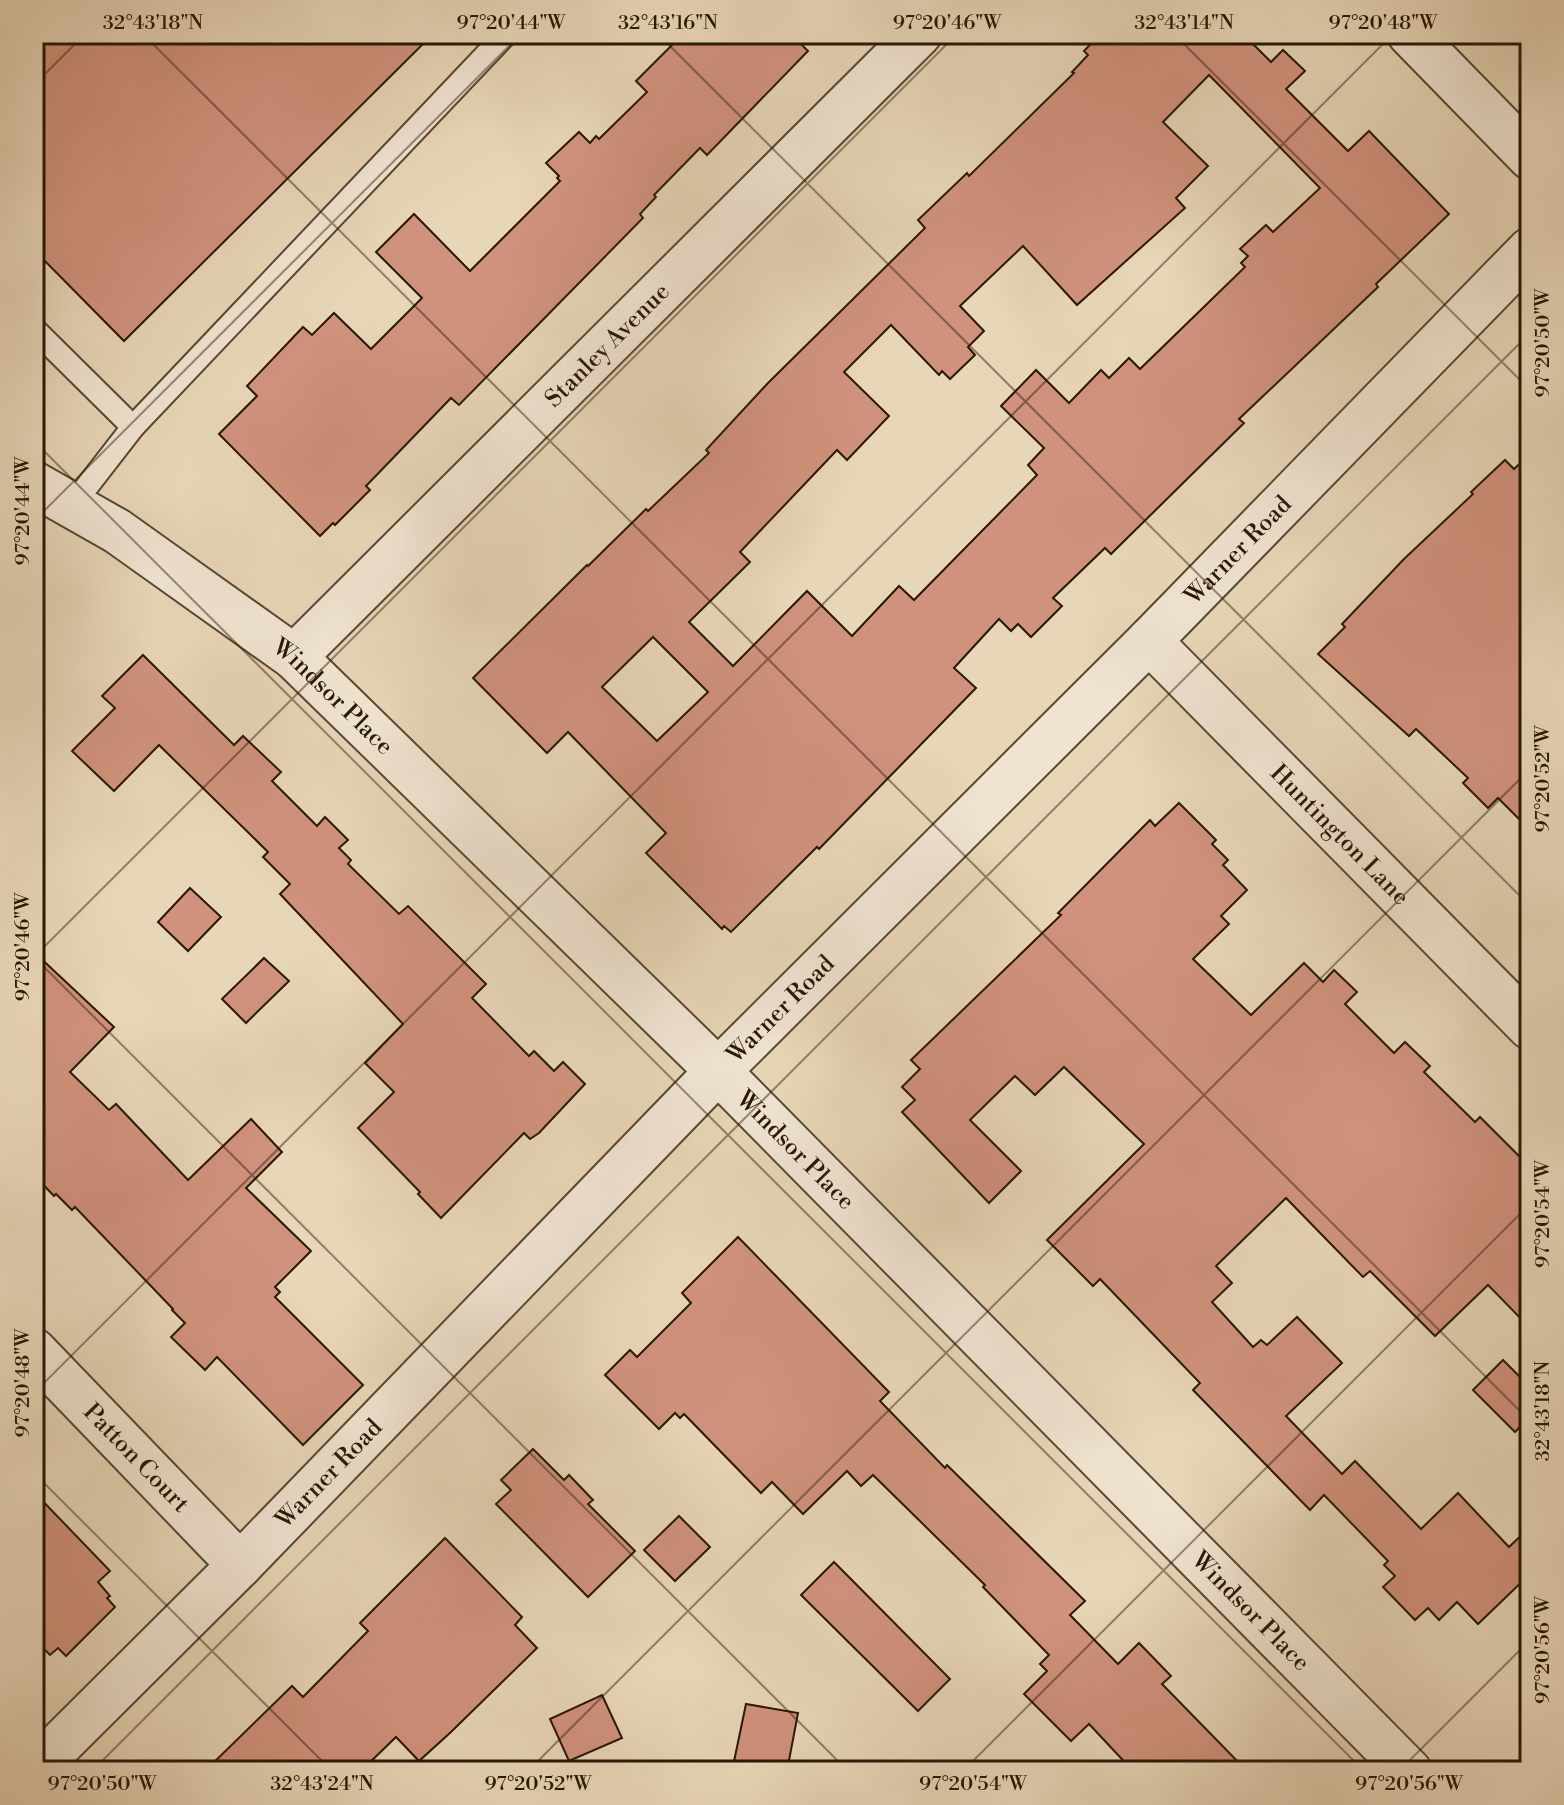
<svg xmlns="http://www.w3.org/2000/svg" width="1564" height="1805" font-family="'Libre Bodoni',serif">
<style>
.building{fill:#d1927d;stroke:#271805;stroke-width:2;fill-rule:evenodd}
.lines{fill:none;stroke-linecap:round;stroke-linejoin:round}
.service-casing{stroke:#574832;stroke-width:26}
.minor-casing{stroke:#574832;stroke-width:48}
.service{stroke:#f0e4d1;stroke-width:22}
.minor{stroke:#f0e4d1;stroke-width:44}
.ticks{fill:none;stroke:#271805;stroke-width:2;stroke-opacity:0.45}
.labels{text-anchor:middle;stroke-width:6;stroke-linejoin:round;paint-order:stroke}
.street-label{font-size:24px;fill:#271805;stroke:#f0e4d1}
.neatline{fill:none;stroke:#271805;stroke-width:3}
.ticks-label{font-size:20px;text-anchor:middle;fill:#271805}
</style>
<rect width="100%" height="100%" fill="#e8d6b8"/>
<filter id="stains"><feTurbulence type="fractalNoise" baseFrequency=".0025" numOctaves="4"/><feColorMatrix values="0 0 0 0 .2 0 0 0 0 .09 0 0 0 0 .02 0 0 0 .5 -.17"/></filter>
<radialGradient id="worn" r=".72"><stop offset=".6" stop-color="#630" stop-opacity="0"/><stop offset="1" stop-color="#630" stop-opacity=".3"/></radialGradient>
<g class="building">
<path d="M34,34H433L124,341L34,250Z"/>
<path d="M683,34H791L808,51L707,155L700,148L654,195L656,197L640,214L643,218L459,405L451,398L366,486L370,490L335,525L333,523L320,536L219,434L257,396L247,386L303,327L312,335L334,313L371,349L422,298L376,252L414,214L470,271L560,181L557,178L559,176L546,163L579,132L590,143L596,136L599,139L647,92L636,81Z"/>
<path d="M1100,34H1243L1271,62L1283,50L1305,71L1286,89L1348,151L1369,131L1449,214L1376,284L1378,287L1239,419L1244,423L1111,554L1105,548L1053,598L1062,606L1031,637L1018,624L1011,631L999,619L954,668L976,688L819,849L817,847L731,932L724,926L722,929L646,853L666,833L568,732L547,753L473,678L587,565L588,566L646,509L648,511L709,453L706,450L768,383L925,228L918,220L967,173L969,176L1074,73L1072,72L1088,55L1084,51ZM1209,75L1320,188L1273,232L1266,225L1240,249L1248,256L1241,263L1245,267L1140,369L1129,358L1109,378L1101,370L1069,403L1036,370L1001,406L1044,448L1028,465L1037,475L914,600L899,586L852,636L807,591L733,666L689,622L750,562L740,552L837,450L847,460L889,416L844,372L891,325L939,375L942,371L950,379L975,355L968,347L984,331L960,306L1023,246L1077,305L1185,208L1176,198L1208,166L1163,122ZM653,637L708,692L657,741L602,687Z"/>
<path d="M1530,454V830L1498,798L1488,808L1463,783L1468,778L1416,729L1409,736L1318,654L1345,627L1342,624L1404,559L1473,494L1471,492L1505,460L1514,469Z"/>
<path d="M143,655L234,745L243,736L281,772L272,781L317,826L325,817L348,840L339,848L351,860L348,864L399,914L408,906L486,984L472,998L529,1056L534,1051L554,1071L563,1062L585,1084L539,1133L530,1139L524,1133L441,1218L418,1194L420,1192L358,1128L394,1092L365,1063L403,1024L280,894L290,884L263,857L268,852L159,745L114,791L72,751L115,708L102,696Z"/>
<path d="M1179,803L1216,840L1212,844L1228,860L1223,865L1247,890L1221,916L1229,924L1193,959L1251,1015L1304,963L1323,982L1334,970L1357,992L1345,1004L1394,1053L1405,1042L1430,1066L1424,1072L1475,1122L1480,1117L1530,1167V1328L1488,1285L1435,1336L1370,1271L1363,1277L1286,1198L1216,1266L1232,1283L1212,1302L1253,1347L1261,1340L1267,1345L1297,1317L1342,1363L1286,1416L1342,1474L1355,1461L1421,1529L1458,1493L1509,1547L1530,1527V1574L1478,1624L1457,1602L1439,1620L1428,1608L1415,1620L1383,1587L1395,1576L1384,1565L1388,1561L1324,1495L1310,1510L1193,1390L1200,1383L1100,1279L1093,1286L1047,1240L1144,1144L1064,1067L1035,1095L1015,1076L970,1120L1021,1171L989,1203L902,1112L915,1100L902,1087L920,1069L911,1060L1061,915L1058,913L1150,820L1155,826Z"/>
<path d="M190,888L221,917L188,951L158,922Z"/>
<path d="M34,952L114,1027L70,1072L109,1110L116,1104L188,1180L251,1119L282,1152L246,1188L311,1251L275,1287L280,1292L275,1297L363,1385L303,1445L217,1357L205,1370L171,1337L185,1323L172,1310L173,1309L75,1207L72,1210L56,1194L54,1196L34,1175Z"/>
<path d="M264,958L289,981L246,1023L222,999Z"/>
<path d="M738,1237L889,1392L880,1401L945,1468L947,1465L1085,1601L1070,1615L1118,1664L1139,1643L1171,1676L1162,1684L1247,1771H1133L1089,1724L1071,1741L1024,1694L1047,1671L1040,1664L1049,1655L983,1587L985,1585L873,1475L861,1486L847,1471L803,1514L772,1482L761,1493L684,1414L680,1418L675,1413L659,1429L605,1375L630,1350L637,1357L691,1303L682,1293Z"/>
<path d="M1503,1360L1530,1387V1417L1515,1432L1473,1390Z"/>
<path d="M533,1449L564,1480L569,1475L593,1500L588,1504L635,1551L588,1597L496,1504L511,1490L501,1480Z"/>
<path d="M34,1492L110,1571L98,1582L110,1596L107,1598L115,1607L66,1656L58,1648L50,1655L34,1639Z"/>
<path d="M679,1516L710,1547L675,1581L644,1550Z"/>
<path d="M445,1538L522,1617L515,1625L537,1648L451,1732L419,1761L396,1737L361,1771H205L292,1686L303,1697L368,1631L360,1623Z"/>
<path d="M834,1562L950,1679L918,1711L801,1595Z"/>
<path d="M602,1695L622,1738L569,1761L550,1719Z"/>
<path d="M746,1704L798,1713L787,1771H732Z"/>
</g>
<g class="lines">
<defs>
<g id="service">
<path d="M34,329L133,427"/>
<path d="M71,507L133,427L506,34"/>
</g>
<g id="minor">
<path d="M1410,34L1530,157"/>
<path id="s1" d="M34,484L117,531L294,657L718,1071L1409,1771"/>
<path id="s2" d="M1149,641L1530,1027"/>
<path id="s3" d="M294,657L919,34"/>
<path id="s4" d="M34,1351L240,1565"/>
<path id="s5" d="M34,1770L240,1565L718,1071L1149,641L1530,250"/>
</g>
</defs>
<use href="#service" class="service-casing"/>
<use href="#minor" class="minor-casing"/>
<use href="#service" class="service"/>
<use href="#minor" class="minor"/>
</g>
<path class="ticks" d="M143,34L1530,1421M658,34L1530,906M1174,34L1530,390M34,85L85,34M34,441L1364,1771M34,521L521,34M34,957L957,34M34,957L848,1771M34,1393L1393,34M34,1473L332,1771M92,1771L1530,333M528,1771L1530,769M963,1771L1530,1204M1399,1771L1530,1640"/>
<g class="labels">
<g class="street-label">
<text dy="8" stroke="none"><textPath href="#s3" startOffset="442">Stanley Avenue</textPath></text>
<text dy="8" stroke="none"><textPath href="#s5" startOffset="1714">Warner Road</textPath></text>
<text dy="8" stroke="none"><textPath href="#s1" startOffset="368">Windsor Place</textPath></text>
<text dy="8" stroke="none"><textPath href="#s2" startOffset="272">Huntington Lane</textPath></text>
<text dy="8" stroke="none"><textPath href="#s5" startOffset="1066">Warner Road</textPath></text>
<text dy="8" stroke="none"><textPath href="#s1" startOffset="1016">Windsor Place</textPath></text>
<text dy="8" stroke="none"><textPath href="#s4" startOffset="148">Patton Court</textPath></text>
<text dy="8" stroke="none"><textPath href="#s5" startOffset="418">Warner Road</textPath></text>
<text dy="8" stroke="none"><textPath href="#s1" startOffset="1664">Windsor Place</textPath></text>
</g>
</g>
<rect width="1564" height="1805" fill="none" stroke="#e8d6b8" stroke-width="88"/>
<rect x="44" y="44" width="1476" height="1717" class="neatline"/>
<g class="ticks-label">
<text x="153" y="29">32°43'18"N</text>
<text x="511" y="29">97°20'44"W</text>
<text x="668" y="29">32°43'16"N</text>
<text x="947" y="29">97°20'46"W</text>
<text x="1184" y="29">32°43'14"N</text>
<text x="1383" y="29">97°20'48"W</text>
<text transform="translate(1542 343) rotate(-90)" y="7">97°20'50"W</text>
<text transform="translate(22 511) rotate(-90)" y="7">97°20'44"W</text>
<text transform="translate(1542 779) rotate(-90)" y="7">97°20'52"W</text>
<text transform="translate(22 947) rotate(-90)" y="7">97°20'46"W</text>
<text transform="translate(1542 1214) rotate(-90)" y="7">97°20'54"W</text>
<text transform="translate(22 1383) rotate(-90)" y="7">97°20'48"W</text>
<text transform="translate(1542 1411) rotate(-90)" y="7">32°43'18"N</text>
<text transform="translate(1542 1650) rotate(-90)" y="7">97°20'56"W</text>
<text x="102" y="1790">97°20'50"W</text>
<text x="322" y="1790">32°43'24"N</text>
<text x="538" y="1790">97°20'52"W</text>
<text x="973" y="1790">97°20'54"W</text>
<text x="1409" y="1790">97°20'56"W</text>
</g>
<rect width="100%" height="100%" filter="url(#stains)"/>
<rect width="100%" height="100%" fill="url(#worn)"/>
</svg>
